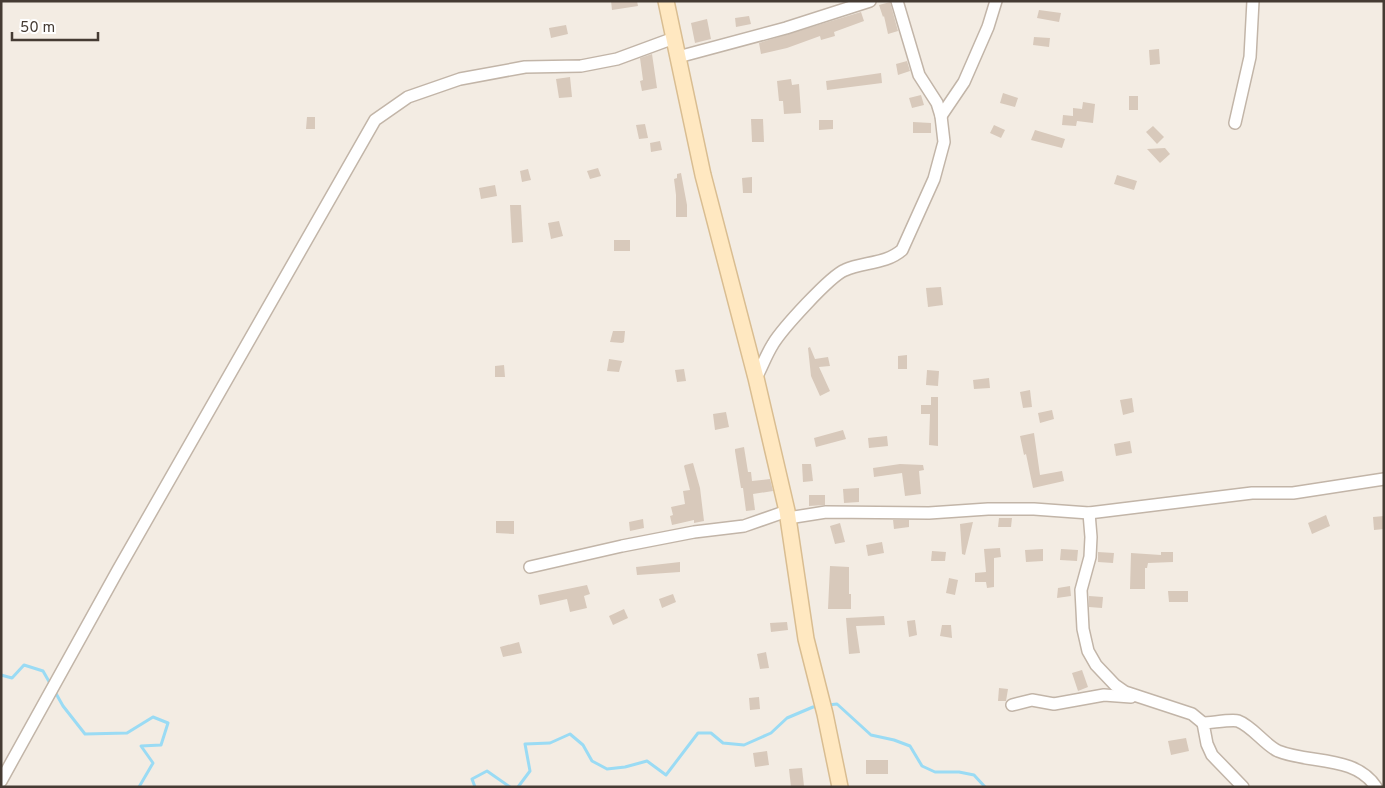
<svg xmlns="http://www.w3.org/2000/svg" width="1385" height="788" font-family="Overpass,sans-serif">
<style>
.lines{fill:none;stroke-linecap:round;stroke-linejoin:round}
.stream{stroke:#9adbf4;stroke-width:3}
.building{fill:#d8c9bb}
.street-casing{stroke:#c2b5a8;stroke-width:14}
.secondary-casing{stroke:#d9bd91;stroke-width:18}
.street{stroke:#fff;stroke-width:11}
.secondary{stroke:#ffe8c1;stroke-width:15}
</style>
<rect width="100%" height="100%" fill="#f3ece3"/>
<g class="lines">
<g class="stream">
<path d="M1,675L12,678L24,665L43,671L51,685"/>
<path d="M54,690L63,706L85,734L127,733L153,717L168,723L161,745L141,746L153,763L139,787"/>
<path d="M828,705L837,704L871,735L894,740L910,746L922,766L935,772H959L974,775L985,787"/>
<path d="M475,787L472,779L487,771L510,787"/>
<path d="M518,787L530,771L525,744L550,743L570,734L583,745L592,761L607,769L625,767L647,761L666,775L698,733H711L723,743L744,745L771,733L787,718L813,707H820"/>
</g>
</g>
<g class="building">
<path d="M611,1H637L638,6L612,10Z"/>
<path d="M890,2L898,31L888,34L884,16L883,17L879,5Z"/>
<path d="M1039,10L1061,13L1059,22L1037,18Z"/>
<path d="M861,12L864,21L834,32L835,36L821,40L820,36L787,48L761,54L759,43Z"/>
<path d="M749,16L751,24L736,27L735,18Z"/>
<path d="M707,19L711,39L695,43L691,23Z"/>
<path d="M566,25L568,34L551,38L549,28Z"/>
<path d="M1034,37L1050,38L1049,47L1033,45Z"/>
<path d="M1159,49L1160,64L1150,65L1149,50Z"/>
<path d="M652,54L657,88L642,91L640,81L643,80L640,58Z"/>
<path d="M907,61L910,71L898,75L896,64Z"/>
<path d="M881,73L882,83L827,90L826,81Z"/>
<path d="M570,77L572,97L559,98L556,79Z"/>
<path d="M791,79L792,85L799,84L801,113L784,114L783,101H779L777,81Z"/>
<path d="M1003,93L1018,98L1015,107L1000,103Z"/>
<path d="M921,95L924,105L912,108L909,98Z"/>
<rect x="1129" y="96" width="9" height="14"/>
<path d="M1083,102L1095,104L1093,123L1077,121L1076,126L1062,125L1063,115L1073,116V108L1082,109Z"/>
<path d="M307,117H315V129H306Z"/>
<path d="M751,119H763L764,142H752Z"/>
<path d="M819,120H833V129L819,130Z"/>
<path d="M913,122L931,123V133H913Z"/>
<path d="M645,124L648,138L639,139L636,125Z"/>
<path d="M994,125L1005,130L1001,138L990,133Z"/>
<path d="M1153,126L1164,137L1157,144L1146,132Z"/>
<path d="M1035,130L1065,139L1062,148L1031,140Z"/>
<path d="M660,141L662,150L651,152L650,143Z"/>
<path d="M1165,148L1170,154L1160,163L1147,149Z"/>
<path d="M598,168L601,176L590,179L587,171Z"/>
<path d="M528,169L531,180L522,182L520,171Z"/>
<path d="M681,173L687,205V217H676V195L674,179L677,178V174Z"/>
<path d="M1117,175L1137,181L1134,190L1114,184Z"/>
<path d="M752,177V193H743L742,178Z"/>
<path d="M495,185L497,196L481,199L479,188Z"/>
<path d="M510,205H521L523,242L512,243Z"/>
<path d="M559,221L563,236L551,239L548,223Z"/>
<rect x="614" y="240" width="16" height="11"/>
<path d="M941,287L943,305L928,307L926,288Z"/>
<path d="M613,331H625L624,342L622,343L610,342Z"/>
<path d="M810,347L815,359L828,357L830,366L819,367L830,391L820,396L811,376L808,348Z"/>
<path d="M907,355V369H898V356Z"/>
<path d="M609,359L622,361L619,372L607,371Z"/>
<path d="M504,365L505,377H495V366Z"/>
<path d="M684,369L686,381L677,382L675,370Z"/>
<path d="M927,370L939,371L938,386L926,385Z"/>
<path d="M989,378L990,388L974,389L973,380Z"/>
<path d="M1030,390L1032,407L1023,408L1020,392Z"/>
<path d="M931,397H938V446L929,445L930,414H921V405H931Z"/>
<path d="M1132,398L1134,412L1123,415L1120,400Z"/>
<path d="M1052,410L1054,419L1040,423L1038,413Z"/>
<path d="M726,412L729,427L715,430L713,414Z"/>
<path d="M843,430L846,439L816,447L814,438Z"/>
<path d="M1034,433L1040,475L1062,471L1064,481L1033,488L1026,454L1024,455L1020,436Z"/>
<path d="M887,436L888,446L869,448L868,438Z"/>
<path d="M1130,441L1132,453L1116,456L1114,444Z"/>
<path d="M744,447L748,472H751L752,481L770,479L773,491L753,494L755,510L746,511L743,488H741L735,451V449Z"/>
<path d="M693,463L700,488L704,521L694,523V520L672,525L670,516L673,515L671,507L685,504L683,491L690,490L684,466L685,465Z"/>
<path d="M802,464H811L813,481L803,482Z"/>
<path d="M900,464L923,465L924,470L919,471L921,494L905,496L902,473L874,477L873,468Z"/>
<path d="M859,488V502L844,503L843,489Z"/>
<path d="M809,495H825V505L809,506Z"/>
<path d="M1326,515L1330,526L1312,534L1308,523Z"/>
<path d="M1384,516V529L1374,530L1373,517Z"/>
<path d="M999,518H1012L1011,527H998Z"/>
<path d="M643,519L644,528L630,531L629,522Z"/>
<path d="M893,520H909V527L894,529Z"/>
<path d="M496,521H514V534L496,533Z"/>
<path d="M973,522L965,555L962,554L960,524Z"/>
<path d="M840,523L845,542L835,544L830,526Z"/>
<path d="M882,542L884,553L868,556L866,545Z"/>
<path d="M1000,548L1001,557L994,558V587L987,588L986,582H975V573L986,572L984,549Z"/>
<path d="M1043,549V561L1026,562L1025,550Z"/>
<path d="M1061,549L1078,550L1077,561L1060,560Z"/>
<path d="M932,551L946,552L945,561H931Z"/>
<path d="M1098,552L1114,553L1113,563L1098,562Z"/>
<path d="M1161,552H1173V562L1148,563L1147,568H1145V589H1130L1131,553L1161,555Z"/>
<path d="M680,562V572L637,575L636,567Z"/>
<path d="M830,566L849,567V594H851V609H828Z"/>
<path d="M949,578L958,580L955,595L946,593Z"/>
<path d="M587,585L590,594L584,596L587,608L570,612L567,599L540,605L538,595Z"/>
<path d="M1070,586L1071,596L1057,598L1058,588Z"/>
<path d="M1168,591H1188V602H1169Z"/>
<path d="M673,594L676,602L662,608L659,599Z"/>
<path d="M1089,596L1103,597L1102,608L1089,607Z"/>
<path d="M624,609L628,618L613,625L609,616Z"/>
<path d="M884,616L885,625L856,626L860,653L849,654L846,618Z"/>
<path d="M915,620L917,635L909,637L907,621Z"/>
<path d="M787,622L788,630L771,632L770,623Z"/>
<path d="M942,625H951L952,638L940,636Z"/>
<path d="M519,642L522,653L503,657L500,647Z"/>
<path d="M766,652L769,668L760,669L757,654Z"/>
<path d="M1082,670L1088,687L1078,691L1072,673Z"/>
<path d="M999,688L1008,689L1006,701H998Z"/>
<path d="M759,697L760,709L750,710L749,698Z"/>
<path d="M1186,738L1189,751L1171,755L1168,741Z"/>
<path d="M767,751L769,765L755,767L753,753Z"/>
<rect x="866" y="760" width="22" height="14"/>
<path d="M802,768L804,786L791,787L789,769Z"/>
</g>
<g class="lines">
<defs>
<g id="street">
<path d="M678,57L786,28L870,1"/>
<path d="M941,116L964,82L988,27L996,1"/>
<path d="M1235,123L1250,57L1253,1"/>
<path d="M756,378C762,367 766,355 773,344C782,329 830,276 845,270C863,262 886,264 902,250L934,179L944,142L941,116L937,103L919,75L897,1"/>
<path d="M1089,513L1091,537L1090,557L1081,590L1083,629L1088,651L1096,665L1115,685L1125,692L1192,714L1203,723"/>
<path d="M788,518L826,512L929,513L988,509H1034L1089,513L1252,493H1293L1384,479"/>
<path d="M530,567L622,546L694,532L744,526L787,511"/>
<path d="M1012,705L1032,700L1054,704L1104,695L1131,697"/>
<path d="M1,781L118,570L375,120L408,97L460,79L525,67L581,66L617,59L674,38"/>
<path d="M1243,787L1212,755L1207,744L1203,723C1211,723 1232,719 1238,721C1252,726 1265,745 1278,751C1310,764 1355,755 1376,787"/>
</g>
<path id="secondary" d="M666,1L703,175L756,378L787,511L806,639L825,714L840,787"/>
</defs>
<use href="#street" class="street-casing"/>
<use href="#secondary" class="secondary-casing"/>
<use href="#street" class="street"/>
<use href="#secondary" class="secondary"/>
</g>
<rect width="1385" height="788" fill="none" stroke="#453b33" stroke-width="5"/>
<path d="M12 32v8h86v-8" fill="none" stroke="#453b33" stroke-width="2.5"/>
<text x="20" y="32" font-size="15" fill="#453b33" stroke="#ffffff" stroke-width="4" paint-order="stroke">50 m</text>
</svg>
